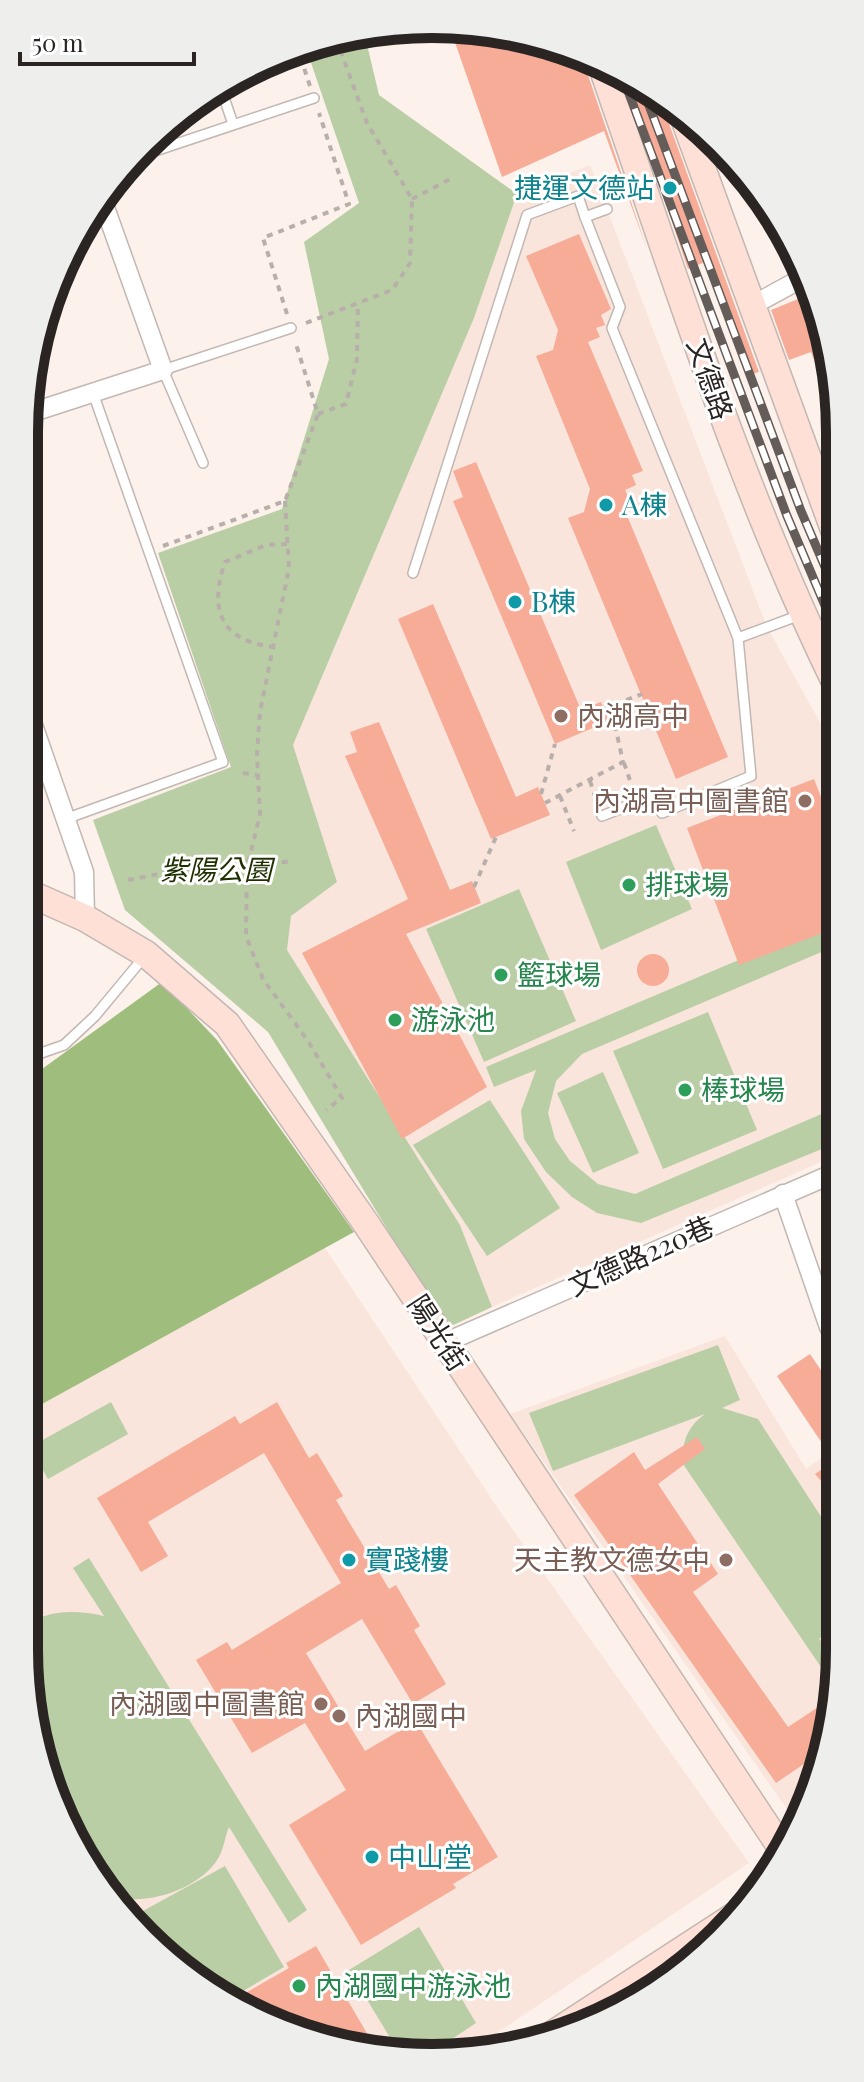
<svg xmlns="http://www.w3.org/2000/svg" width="864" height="2082" font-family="'Playfair Display','Noto Sans TC',serif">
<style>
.built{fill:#f9e5dc}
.green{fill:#b9cea4}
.forest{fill:#9fbd7d}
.building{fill:#f7ac97}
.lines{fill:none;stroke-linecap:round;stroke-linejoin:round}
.lane-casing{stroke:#c2b7b2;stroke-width:12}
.street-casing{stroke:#c2b7b2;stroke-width:21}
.secondary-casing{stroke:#c2b7b2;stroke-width:29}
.path{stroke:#b8afab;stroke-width:4;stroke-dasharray:6 6;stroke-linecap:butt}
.lane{stroke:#fff;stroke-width:9}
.street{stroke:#fff;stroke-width:18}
.secondary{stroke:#fee0d6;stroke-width:26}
.rail-casing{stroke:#635c59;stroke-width:9}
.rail{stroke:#fff;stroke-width:6;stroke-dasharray:18;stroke-linecap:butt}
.culture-dot{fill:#0f9aa8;stroke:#fff;stroke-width:3}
.education-dot{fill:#8d6e63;stroke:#fff;stroke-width:3}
.leisure-dot{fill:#2e9e5b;stroke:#fff;stroke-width:3}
.labels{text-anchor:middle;stroke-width:6;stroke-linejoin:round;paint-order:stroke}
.culture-label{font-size:28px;fill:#0d838f;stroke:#fff;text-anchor:start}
.street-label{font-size:28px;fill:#2a2523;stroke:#fff}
.education-label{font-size:28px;fill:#785e54;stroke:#fff;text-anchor:end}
.park-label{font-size:28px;font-style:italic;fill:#1e3000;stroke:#fff}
.leisure-label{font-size:28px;fill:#27864d;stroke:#fff;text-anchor:start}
.rim{fill:none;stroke:#2a2523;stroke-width:10}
</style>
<rect width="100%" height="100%" fill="#fcf1eb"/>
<g class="built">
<path d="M590,165L767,627L837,753L839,1154L492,1307L460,1225L287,950L290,916L337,882L293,745L474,318L517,194Z"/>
<path d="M325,1248L503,1516L749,1863L470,2051L378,2054L228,2004L125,1919L46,1782L24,1650V1414Z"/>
<path d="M725,1336L806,1469L839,1446L840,1650L818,1781L796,1822L510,1414Z"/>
</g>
<g class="green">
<path d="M365,36L379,95L517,194L474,318L293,745L337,882L291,916L287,950L460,1225L492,1307L447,1328L268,1032L125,910L93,820L231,767L158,553L282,509L329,359L304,242L359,203L307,51Z"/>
<path d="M656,825L692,909L601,950L566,862Z"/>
<path d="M519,889L576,1021L484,1062L426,929Z"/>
<path d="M838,918V945L582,1054L556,1081L548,1113L555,1139L570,1161L598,1184L635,1194L838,1107L839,1142L641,1223L597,1213L572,1197L546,1172L524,1139L521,1111L536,1070L494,1087L486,1067Z"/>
<path d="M708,1012L757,1130L663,1169L613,1051Z"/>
<path d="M603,1072L639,1153L593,1173L557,1093Z"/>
<path d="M490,1100L560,1208L487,1256L413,1145Z"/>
<path d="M718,1345L740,1400L722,1408L758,1419L840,1546V1636L819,1638L833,1661L823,1670L683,1464C681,1442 688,1426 705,1414L553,1471L529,1413Z"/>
<path d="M111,1402L128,1434L48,1479L30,1447Z"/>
<path d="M89,1558L307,1910L289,1923L229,1827C225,1836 224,1848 219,1857C201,1889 144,1908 111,1895L46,1782L24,1650V1626C49,1609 76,1610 104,1616L73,1568Z"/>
<path d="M225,1866L284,1967L226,2001L162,1949L141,1912Z"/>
<path d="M419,1927L476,2023L431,2053L400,2054L349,1970Z"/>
</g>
<path class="forest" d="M162,982L217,1040L354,1232L24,1414V1077H31Z"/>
<g class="building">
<path d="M451,31L563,46L587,57L586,69L647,249L604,131L502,177Z"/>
<path d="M622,74L658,93L670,103L667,118L759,372L749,375L710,260L688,269Z"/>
<path d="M579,234L611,309L601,315L605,325L596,328L600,337L588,342L643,471L632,475L636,485L625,490L631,503L623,506L728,757L676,779L568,518L584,512L590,489L536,356L553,350L558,330L526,256Z"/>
<path d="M813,293L836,378V390L827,393L811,352L789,360L771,310Z"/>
<path d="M476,462L581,710L601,702L609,721L555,744L453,501L463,497L453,471Z"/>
<path d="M433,604L516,797L538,787L550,815L491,839L398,619Z"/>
<path d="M379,722L450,890L472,881L481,903L406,934L487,1087L402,1139L302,953L408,899L345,756L357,752L350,732Z"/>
<path d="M814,779L838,841V927L739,965L687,828Z"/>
<circle cx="653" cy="970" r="16"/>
<path d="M810,1354L839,1397L840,1503L815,1474L834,1461L777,1376Z"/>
<path d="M277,1402L309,1458L317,1453L343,1496L336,1500L389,1589L396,1585L420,1626L414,1630L446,1684L413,1704L362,1619L306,1653L365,1751L416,1721L498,1857L453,1884L456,1888L361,1945L289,1825L346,1790L305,1723L252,1753L196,1660L227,1642L232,1650L341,1583L264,1453L148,1522L168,1556L141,1572L97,1498L235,1416L240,1424Z"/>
<path d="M697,1437L705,1449L658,1484L718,1574L693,1592L788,1727L832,1698L823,1751L776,1783L574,1495L634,1452L645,1470Z"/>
<path d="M316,1946L379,2054L228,2003L289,1968L286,1963Z"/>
</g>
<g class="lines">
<defs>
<g id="lane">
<path d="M221,89L233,124"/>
<path d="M131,159L314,98"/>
<path d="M607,209L585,217L620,307L612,328L738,638"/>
<path d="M203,463L163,370L291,328"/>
<path d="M413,573L527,215L578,196L585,217"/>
<path d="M602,816L650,797L662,813L751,776L738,638L800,615"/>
<path d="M68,818L223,762L93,393"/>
<path d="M24,1059L64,1045L95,1016L144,957"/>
</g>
<g id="street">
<path d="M753,305L808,275"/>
<path d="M27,414L163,370L103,202"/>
<path d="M24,699L84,872L85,918"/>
<path d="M783,1194L829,1327L839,1342"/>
<path d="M444,1343L839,1171"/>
</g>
<g id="secondary">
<path d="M601,64C674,274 739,486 837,686"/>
<path d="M682,113L837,538"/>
<path d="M24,891L85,918L146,954L227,1024L365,1222L782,1849"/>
<path d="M550,2036L739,1913"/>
</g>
</defs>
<use href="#lane" class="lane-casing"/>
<use href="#street" class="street-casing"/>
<use href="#secondary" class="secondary-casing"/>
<g class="path">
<path d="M310,86L300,56L355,38"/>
<path d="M412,199L454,177"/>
<path d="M287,314L263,238L349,204L319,113"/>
<path d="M306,323L392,290L410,263L412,199L367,123L338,44"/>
<path d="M318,414L346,404L357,359L358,303"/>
<path d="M285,501L289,568L260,712L257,754L260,814L247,868L246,936L263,979L308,1041L342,1098L326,1110"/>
<path d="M163,546L285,501L318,414L295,341"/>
<path d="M275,647C222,642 208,611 225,562L266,545L288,544"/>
<path d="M604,709L642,694"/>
<path d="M624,763L633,789"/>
<path d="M243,773L257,775"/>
<path d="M590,781L597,802"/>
<path d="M541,794L555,744"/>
<path d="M560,796L574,831"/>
<path d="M545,803L623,762L611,707"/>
<path d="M128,880L211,864L247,868L291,861"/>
<path d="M474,887L496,837"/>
</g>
<use href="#lane" class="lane"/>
<use href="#street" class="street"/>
<use href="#secondary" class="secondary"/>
<defs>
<g id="rail">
<path d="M622,75L787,516L837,634"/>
<path d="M641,84L801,511L837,595"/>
</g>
</defs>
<use href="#rail" class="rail-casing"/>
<use href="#rail" class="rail"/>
</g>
<g class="culture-dot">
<circle cx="670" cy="188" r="8"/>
<circle cx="606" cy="505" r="8"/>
<circle cx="515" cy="602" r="8"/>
<circle cx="349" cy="1560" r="8"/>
<circle cx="372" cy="1857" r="8"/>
</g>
<g class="education-dot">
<circle cx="561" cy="716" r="8"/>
<circle cx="805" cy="801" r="8"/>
<circle cx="726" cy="1560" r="8"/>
<circle cx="321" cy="1704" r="8"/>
<circle cx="339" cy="1716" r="8"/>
</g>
<g class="leisure-dot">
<circle cx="629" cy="885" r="8"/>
<circle cx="501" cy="975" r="8"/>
<circle cx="395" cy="1020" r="8"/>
<circle cx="685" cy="1090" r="8"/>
<circle cx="299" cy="1986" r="8"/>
</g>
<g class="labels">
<g class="culture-label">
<text x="654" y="198" text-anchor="end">捷運文德站</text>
<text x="622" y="515">A棟</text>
<text x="531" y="612">B棟</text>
<text x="365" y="1570">實踐樓</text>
<text x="388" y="1867">中山堂</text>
</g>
<g class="street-label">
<text transform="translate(710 379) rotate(71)" y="10">文德路</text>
<text transform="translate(641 1256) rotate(-24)" y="10">文德路220巷</text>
<text transform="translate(438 1333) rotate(57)" y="10">陽光街</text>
</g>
<g class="education-label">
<text x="577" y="726" text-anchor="start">內湖高中</text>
<text x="789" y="811">內湖高中圖書館</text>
<text x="710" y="1570">天主教文德女中</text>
<text x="305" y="1714">內湖國中圖書館</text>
<text x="355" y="1726" text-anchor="start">內湖國中</text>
</g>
<g class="park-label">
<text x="216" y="880">紫陽公園</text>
</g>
<g class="leisure-label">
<text x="645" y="895">排球場</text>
<text x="517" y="985">籃球場</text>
<text x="411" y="1030">游泳池</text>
<text x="701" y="1100">棒球場</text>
<text x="315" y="1996">內湖國中游泳池</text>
</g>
</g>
<path d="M0 0H864V2082H0ZM432 38H432A394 394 0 0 1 826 432V1650A394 394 0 0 1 432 2044H432A394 394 0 0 1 38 1650V432A394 394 0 0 1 432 38Z" fill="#eeeeed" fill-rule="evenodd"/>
<path class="rim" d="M432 38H432A394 394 0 0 1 826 432V1650A394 394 0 0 1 432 2044H432A394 394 0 0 1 38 1650V432A394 394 0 0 1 432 38Z"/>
<path d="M20 52v12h174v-12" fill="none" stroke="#2a2523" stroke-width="4"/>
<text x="32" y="52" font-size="24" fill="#2a2523" stroke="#ffffff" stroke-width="6" paint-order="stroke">50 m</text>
</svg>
